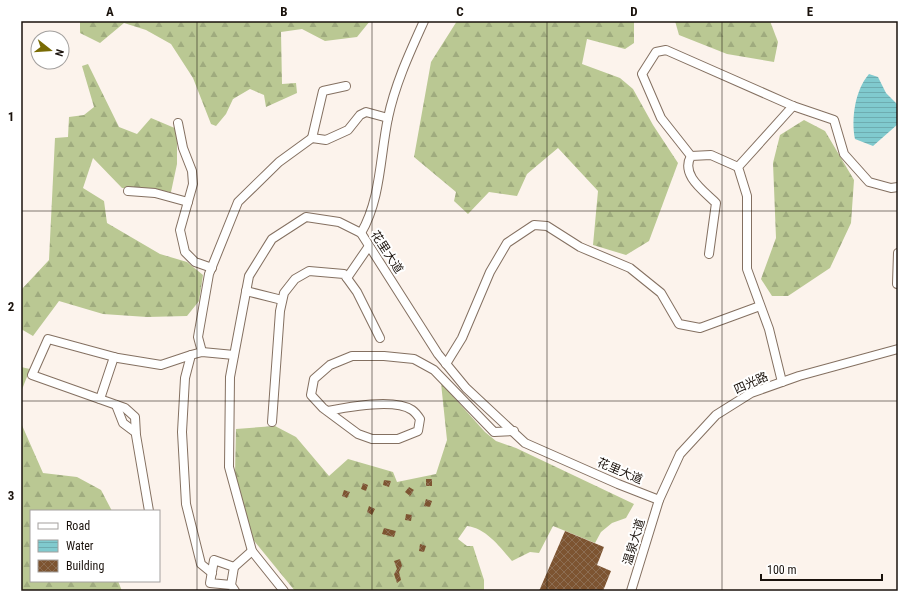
<svg xmlns="http://www.w3.org/2000/svg" width="919" height="612" font-family="'Roboto Condensed','Noto Sans SC',sans-serif">
<style>
.forest{fill:url(#forest-firs)}
.water{fill:url(#water-rules)}
.building{fill:url(#building-cross-hatch)}
.lines{fill:none;stroke-linecap:round;stroke-linejoin:round}
.minor-casing{stroke:#847061;stroke-width:10}
.minor{stroke:#fff;stroke-width:8}
.grid{fill:none;stroke:#1a120c;stroke-width:1;stroke-opacity:0.55}
.labels{text-anchor:middle;stroke-width:4;stroke-linejoin:round;paint-order:stroke}
.street-label{font-size:12px;fill:#1a120c;stroke:#fff}
.neatline{fill:none;stroke:#1a120c;stroke-width:1.5}
.grid-label{font-size:13px;text-anchor:middle;font-weight:bold;fill:#1a120c}
</style>
<defs>
<pattern id="forest-firs" width="22" height="20" patternUnits="userSpaceOnUse"><rect width="22" height="20" fill="#bac893"/><path d="M5 1l3.5 6h-7zM16 11l3.5 6h-7z" fill="#9fab7e"/></pattern>
<pattern id="water-rules" width="6" height="5" patternUnits="userSpaceOnUse"><rect width="6" height="5" fill="#80cace"/><path d="M0 2.5h6" fill="none" stroke="#6eacb0"/></pattern>
<pattern id="building-cross-hatch" width="8" height="8" patternUnits="userSpaceOnUse"><rect width="8" height="8" fill="#7d5431"/><path d="M0 0l8 8M0 8l8-8" fill="none" stroke="#8c6d52"/></pattern>
</defs>
<rect width="100%" height="100%" fill="#fcf3ec"/>
<g class="forest">
<path d="M80,21H370L357,37L325,41L302,29L281,32L282,84L296,83L297,93L266,107L264,95L250,89L233,99L226,114L216,126L211,124L193,78L171,44L146,30L124,23L100,43L80,33Z"/>
<path d="M457,21H634V43L625,49L587,39L582,64L620,78L633,89L653,125L678,163L649,241L626,255L593,245L598,191L558,148L527,174L517,196L489,192L468,214L454,201L456,192L414,157L431,62Z"/>
<path d="M675,21H770L778,42L774,62L727,54L679,35Z"/>
<path d="M88,64L119,127L137,134L151,118L177,129V164L171,192L122,188L93,158L83,188L104,201L107,223L160,254L187,262L203,275L199,301L187,316L147,317L103,314L59,301L33,336L21,329V290L49,260L55,138L68,137L69,117L84,115L94,107L82,66Z"/>
<path d="M804,120L825,131L854,180L851,223L830,268L788,296H772L761,279L776,238L773,163L780,135Z"/>
<path d="M21,367L30,369L21,392Z"/>
<path d="M441,383L485,432L496,441L516,448L634,504L626,518L612,523L601,532L595,543L553,526L539,553L530,552L512,561C500,547 486,528 467,526L458,539L467,546H473L484,580V591H295L251,537L235,473L236,429L275,426L296,437L329,476L348,459L393,472L397,482L436,474L447,440Z"/>
<path d="M21,423L43,473L77,477L101,490L112,511H31V581H118L122,591H21Z"/>
</g>
<path class="water" d="M869,74L878,77L886,93L898,105V124L873,146L855,139C851,119 855,90 869,74Z"/>
<g class="building">
<rect x="426" y="479" width="6" height="7"/>
<path d="M384,480L391,481L389,487L383,485Z"/>
<path d="M363,483L368,485L366,491L361,489Z"/>
<path d="M409,487L414,490L410,496L405,492Z"/>
<path d="M344,490L350,492L347,498L342,496Z"/>
<path d="M426,499L432,501L430,507L424,506Z"/>
<path d="M369,506L375,509L372,515L367,512Z"/>
<path d="M406,514L412,515L411,521L405,520Z"/>
<path d="M384,528L396,531L394,537L382,534Z"/>
<path d="M565,531L604,547L597,565L611,571L603,591H539Z"/>
<path d="M420,544L426,546L424,552L419,551Z"/>
<path d="M400,559L402,566L399,572L401,580L397,583L394,574L397,569L394,561Z"/>
</g>
<g class="lines">
<defs>
<g id="minor">
<path d="M178,123L183,148L192,171L193,184L180,230L185,252L195,262L212,268"/>
<path d="M312,138L323,91L346,86"/>
<path d="M691,156L661,118L642,74L656,52L666,50L793,106L834,120L844,154L869,182L891,188L898,187"/>
<path d="M128,191L155,193L188,202"/>
<path d="M361,233C381,199 380,156 388,118C395,84 410,52 424,21"/>
<path d="M709,254L716,203C704,191 680,175 691,156L711,155L738,167"/>
<path d="M347,278L369,246"/>
<path d="M897,284L898,253"/>
<path d="M246,291L282,300"/>
<path d="M202,352L198,337L209,274L238,202L279,162L312,138L326,140L348,130L360,115L366,112L388,118"/>
<path d="M446,364L462,338L490,272L507,243L534,225L547,226L580,247L630,268L661,293L679,324L700,328L760,306"/>
<path d="M782,382L769,329L747,269V196L738,167L793,106"/>
<path d="M100,399L114,357"/>
<path d="M116,405L123,423L135,432"/>
<path d="M328,411C348,407 394,398 412,410C415,412 418,416 420,419L418,431L398,439H372L358,434L323,408L311,395L314,379L330,365L352,356H384L414,359L434,370L494,432L514,431"/>
<path d="M272,422L280,311L284,293L295,279L309,271L344,274L357,292L380,338"/>
<path d="M149,511L136,435L135,417L125,408L32,375L48,339L118,358L161,365L191,355"/>
<path d="M234,567L252,551"/>
<path d="M212,573L201,564L186,504L182,432L185,378L191,355L202,352L234,355"/>
<path d="M231,585L210,583L214,560L234,567L231,585L235,591"/>
<path d="M284,591L252,551L229,467L230,377L249,276L272,239L306,217L339,222L361,233L438,354L466,388L525,443L618,484L659,500"/>
<path d="M631,591L659,500L680,454L716,415L751,393L799,376L898,349"/>
</g>
</defs>
<use href="#minor" class="minor-casing"/>
<use href="#minor" class="minor"/>
</g>
<path class="grid" d="M197,21V591M372,21V591M547,21V591M722,21V591M21,211H898M21,401H898"/>
<g class="labels">
<g class="street-label">
<text transform="translate(387 252) rotate(57)" y="4">花里大道</text>
<text transform="translate(751 383) rotate(-24)" y="4">四光路</text>
<text transform="translate(620 471) rotate(23)" y="4">花里大道</text>
<text transform="translate(634 542) rotate(-73)" y="4">温泉大道</text>
</g>
</g>
<rect width="919" height="612" fill="none" stroke="#ffffff" stroke-width="44"/>
<rect x="30" y="510" width="130" height="72" fill="#ffffff" stroke="#a3a09e"/>
<rect x="38" y="523" width="20" height="6" fill="#ffffff" stroke="#a3a09e"/>
<text x="66" y="530" font-size="12" fill="#1a120c">Road</text>
<rect x="38" y="540" width="20" height="12" fill="url(#water-rules)" stroke="#a3a09e"/>
<text x="66" y="550" font-size="12" fill="#1a120c">Water</text>
<rect x="38" y="560" width="20" height="12" fill="url(#building-cross-hatch)" stroke="#a3a09e"/>
<text x="66" y="570" font-size="12" fill="#1a120c">Building</text>
<g transform="translate(50 50) rotate(107)"><circle r="19" fill="#ffffff" stroke="#a3a09e"/>
<path d="M0-3L7 15L0 10L-7 15Z" fill="#796b04"/>
<text y="-6" font-size="11" font-weight="bold" text-anchor="middle" fill="#1a120c">N</text>
</g>
<path d="M761 574v6h121v-6" fill="none" stroke="#1a120c" stroke-width="2"/>
<text x="767" y="574" font-size="12" fill="#1a120c" stroke="#ffffff" stroke-width="3" paint-order="stroke">100 m</text>
<rect x="22" y="22" width="875" height="568" class="neatline"/>
<g class="grid-label">
<text x="110" y="16">A</text>
<text x="284" y="16">B</text>
<text x="460" y="16">C</text>
<text x="634" y="16">D</text>
<text x="810" y="16">E</text>
<text x="11" y="121">1</text>
<text x="11" y="311">2</text>
<text x="11" y="500">3</text>
</g>
</svg>
